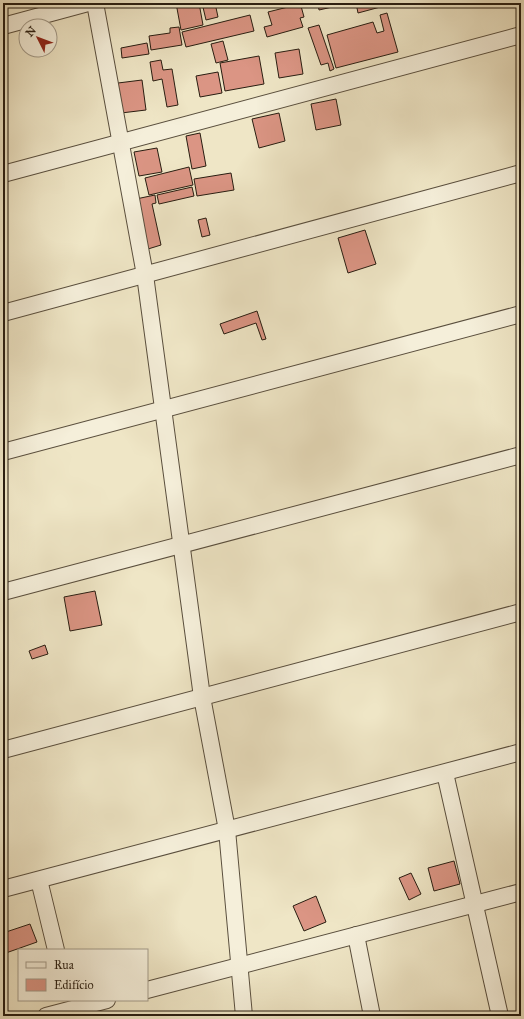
<svg xmlns="http://www.w3.org/2000/svg" width="524" height="1019" font-family="'IM FELL Great Primer',serif">
<style>
.building{fill:#db9584;stroke:#281d11}
.lines{fill:none;stroke-linecap:round;stroke-linejoin:round}
.minor-casing{stroke:#5a4f3e;stroke-width:18}
.minor{stroke:#f5efda;stroke-width:16}
</style>
<rect width="100%" height="100%" fill="#efe6c6"/>
<filter id="stains"><feTurbulence type="fractalNoise" baseFrequency=".005" numOctaves="4"/><feColorMatrix values="0 0 0 0 .2 0 0 0 0 .09 0 0 0 0 .02 0 0 0 .5 -.17"/></filter>
<radialGradient id="worn" r=".72"><stop offset=".6" stop-color="#630" stop-opacity="0"/><stop offset="1" stop-color="#630" stop-opacity=".3"/></radialGradient>
<g class="building">
<path d="M176,3H199L203,25L181,30Z"/>
<path d="M202,3H215L218,17L206,20Z"/>
<path d="M291,3H308L301,6L304,17L300,18L303,27L267,37L264,27L272,25L268,12L292,6Z"/>
<path d="M318,3H350L319,10Z"/>
<path d="M356,3H383L384,6L358,13Z"/>
<path d="M387,13L398,52L336,68L327,35L373,22L377,33L384,31L380,15Z"/>
<path d="M250,15L254,31L186,47L182,32Z"/>
<path d="M319,25L334,69L330,71L328,63L321,65L308,28Z"/>
<path d="M179,27L182,45L151,50L149,36L170,33V28Z"/>
<path d="M223,41L228,60L216,63L211,44Z"/>
<path d="M147,43L149,54L122,58L121,48Z"/>
<path d="M299,49L303,74L279,78L275,53Z"/>
<path d="M259,56L264,84L225,91L220,63Z"/>
<path d="M161,60L163,70L172,69L178,105L167,107L162,79L153,81L150,62Z"/>
<path d="M218,72L222,93L200,97L196,76Z"/>
<path d="M142,80L146,110L121,113L118,83Z"/>
<path d="M336,99L341,125L316,130L311,104Z"/>
<path d="M279,113L285,141L259,148L252,119Z"/>
<path d="M200,133L206,166L192,169L186,136Z"/>
<path d="M157,148L162,172L139,176L134,152Z"/>
<path d="M189,167L193,185L149,195L145,178Z"/>
<path d="M231,173L234,190L197,196L194,179Z"/>
<path d="M192,187L194,196L159,204L157,195Z"/>
<path d="M155,195L156,203L152,204L161,245L148,249L136,199Z"/>
<path d="M206,218L210,235L202,237L198,220Z"/>
<path d="M365,230L376,264L348,273L338,238Z"/>
<path d="M257,311L266,339L262,340L256,323L224,334L220,324Z"/>
<path d="M95,591L102,625L70,631L64,597Z"/>
<path d="M45,645L48,654L32,659L29,651Z"/>
<path d="M454,861L460,884L434,891L428,868Z"/>
<path d="M411,873L421,894L409,900L399,878Z"/>
<path d="M316,896L326,922L304,931L293,906Z"/>
<path d="M30,924L37,942L3,954V933Z"/>
</g>
<g class="lines">
<defs>
<g id="minor">
<path d="M95,3L145,275L202,697L227,830L244,1016"/>
<path d="M3,26L88,3"/>
<path d="M3,174L521,35"/>
<path d="M3,313L521,173"/>
<path d="M3,452L521,314"/>
<path d="M3,592L521,455"/>
<path d="M3,750L521,612"/>
<path d="M445,773L500,1016"/>
<path d="M39,880L56,950"/>
<path d="M3,889L521,752"/>
<path d="M356,935L372,1016"/>
<path d="M147,990L521,892"/>
<path d="M46,1016L107,1000"/>
</g>
</defs>
<use href="#minor" class="minor-casing"/>
<use href="#minor" class="minor"/>
</g>
<rect width="524" height="1019" fill="none" stroke="#efe6c6" stroke-width="16"/>
<rect x="4" y="4" width="516" height="1011" fill="none" stroke="#281d11" stroke-width="2"/>
<rect x="8" y="8" width="508" height="1003" fill="none" stroke="#281d11"/>
<rect x="18" y="949" width="130" height="52" fill="#f5efda" stroke="#a39b8a"/>
<rect x="26" y="962" width="20" height="6" fill="#f5efda" stroke="#a39b8a"/>
<text x="54" y="969" font-size="12" fill="#281d11">Rua</text>
<rect x="26" y="979" width="20" height="12" fill="#db9584" stroke="#a39b8a"/>
<text x="54" y="989" font-size="12" fill="#281d11">Edifício</text>
<g transform="translate(38 38) rotate(312)"><circle r="19" fill="#f5efda" stroke="#a39b8a"/>
<path d="M0-3L7 15L0 10L-7 15Z" fill="#8f2418"/>
<text y="-6" font-size="11" font-weight="bold" text-anchor="middle" fill="#281d11">N</text>
</g>
<rect width="100%" height="100%" filter="url(#stains)"/>
<rect width="100%" height="100%" fill="url(#worn)"/>
</svg>
